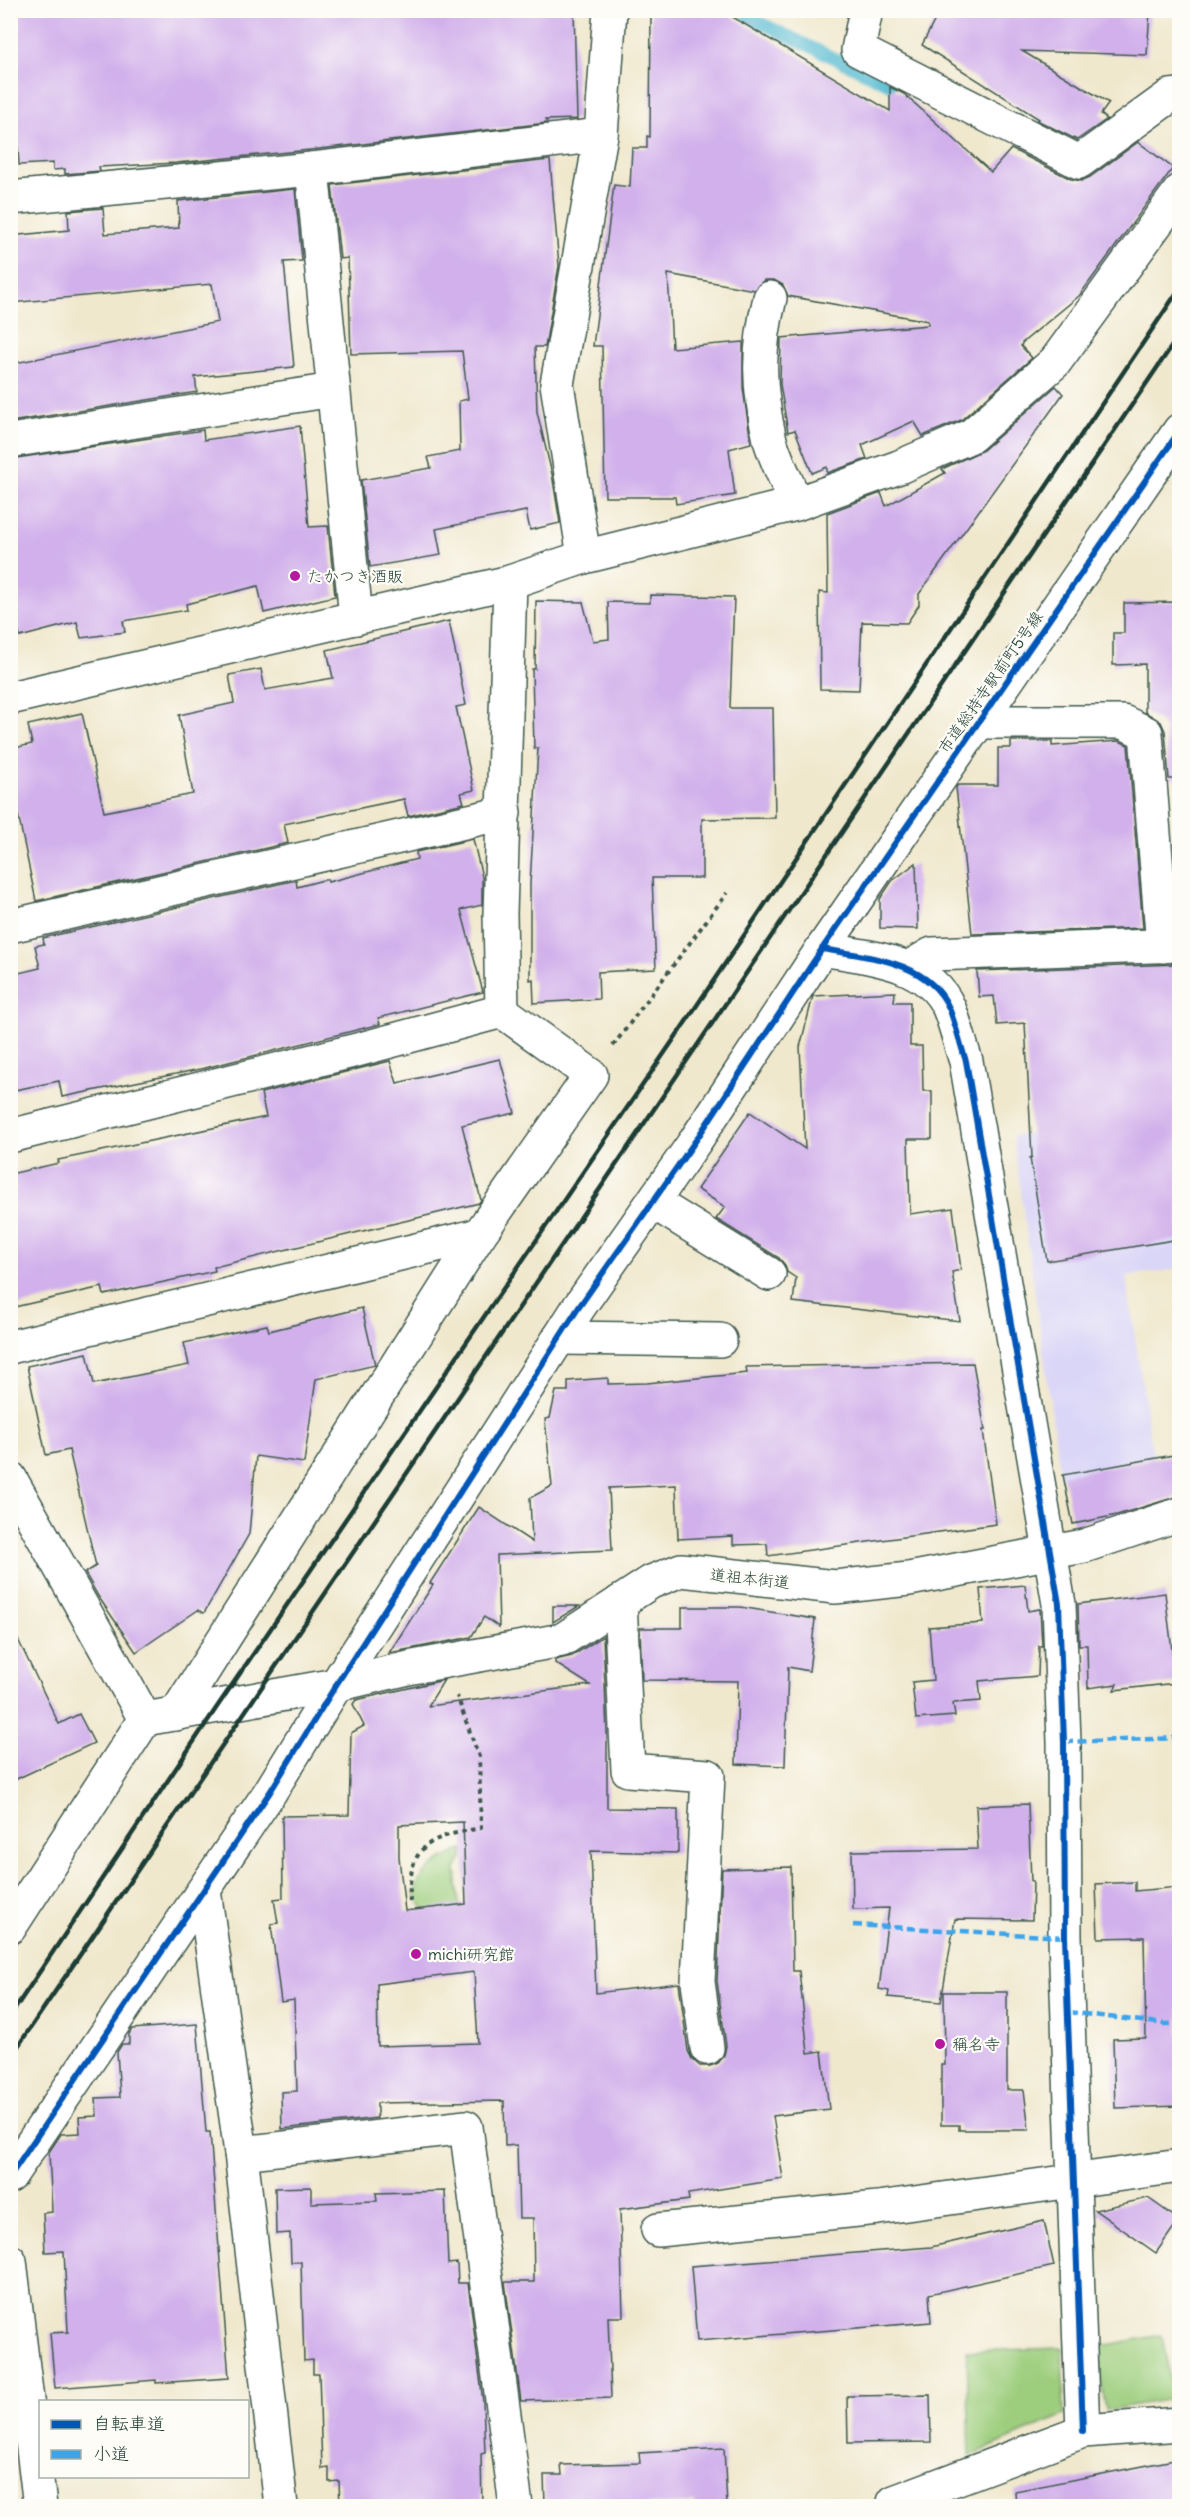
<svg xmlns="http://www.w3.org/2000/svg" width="1190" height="2517" font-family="Delius,'Klee One',sans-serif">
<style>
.built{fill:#dad6f7}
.green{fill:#9dce7d;stroke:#5e8658;stroke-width:1.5}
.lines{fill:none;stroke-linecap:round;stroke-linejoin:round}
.stream{stroke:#53bad1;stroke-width:12}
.building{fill:#d1b0eb;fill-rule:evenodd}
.minor-casing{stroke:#3e574b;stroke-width:36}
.path{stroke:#3e574b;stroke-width:4;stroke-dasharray:4.5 4.5;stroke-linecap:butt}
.minor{stroke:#fff;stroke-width:33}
.rail{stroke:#1f3d34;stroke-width:4.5}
.quiet{stroke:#3da4eb;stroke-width:4.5;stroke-dasharray:9 4.5;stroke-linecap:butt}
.cycleway-casing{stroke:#fdfcf7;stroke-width:10}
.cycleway{stroke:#0057b8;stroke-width:6}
.poi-dot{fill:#b5179e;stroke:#fdfcf7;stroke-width:2}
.labels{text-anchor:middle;stroke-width:4.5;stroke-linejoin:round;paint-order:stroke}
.poi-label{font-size:16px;fill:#1f3d34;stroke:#fdfcf7;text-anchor:start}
.street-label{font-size:16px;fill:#1f3d34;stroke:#fdfcf7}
</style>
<rect width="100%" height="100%" fill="#fdfcf7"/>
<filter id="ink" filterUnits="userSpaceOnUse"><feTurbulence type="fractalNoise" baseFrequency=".0167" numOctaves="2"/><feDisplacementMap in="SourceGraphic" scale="12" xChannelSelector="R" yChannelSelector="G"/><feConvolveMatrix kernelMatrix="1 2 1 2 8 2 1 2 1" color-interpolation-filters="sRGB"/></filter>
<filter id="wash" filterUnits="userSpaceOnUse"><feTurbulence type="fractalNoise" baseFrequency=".008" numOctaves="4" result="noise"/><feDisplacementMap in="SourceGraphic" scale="24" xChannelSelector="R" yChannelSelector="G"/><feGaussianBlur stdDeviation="1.35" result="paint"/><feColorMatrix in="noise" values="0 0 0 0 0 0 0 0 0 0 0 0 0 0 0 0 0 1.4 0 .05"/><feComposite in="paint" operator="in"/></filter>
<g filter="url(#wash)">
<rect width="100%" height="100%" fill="#f0e8cd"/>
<path class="built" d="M1179,1113V1269L1126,1276L1153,1457L1064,1475L1061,1479L1013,1136Z"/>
<g class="green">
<path d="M464,1849L462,1858L456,1869L460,1918C443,1914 421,1914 415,1895C416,1872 445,1856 464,1849Z"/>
<path d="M1162,2335L1173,2399L1106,2410L1095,2347Z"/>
<path d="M1062,2348L1064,2415L970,2456L967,2351Z"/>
</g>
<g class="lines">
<path class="stream" d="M742,10L749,17L890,85"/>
</g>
<g id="blocks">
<g class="building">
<path d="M10,10H574L577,119L546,120L547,123L310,150L176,163L99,167L100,171L65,174V169L53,170V163L19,165L16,112L10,86Z"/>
<path d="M651,10H721L890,111V87L904,94L991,172L1011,149L1071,179L1081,181L1090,177L1138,142L1173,168L1079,296L1022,343L1021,346L1032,358L961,420L923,436L914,421L862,445L867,459L827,473V467L812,473L795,430L788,432L780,384L781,338L928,325V321L788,296L783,285L774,280H764L754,290L668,274L672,348L743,342V388L751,443L729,449L735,495L676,504L675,497H605L602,346H593L614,185L630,187L632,148H647V136L650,137Z"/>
<path d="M940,10H1150L1147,55L1022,51L1109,103L1101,114L1107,119L1077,140L1037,120L1039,119L922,45Z"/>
<path d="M550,160L559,266L545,347H535L537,412L552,474L560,523L530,530L526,511L436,529L441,555L370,567L361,480L431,468L428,457L460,451L459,401L468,399L462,351L351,354L348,258L340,259L332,185Z"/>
<path d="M295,189L302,261L284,262L294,367L195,377L197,392L10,422V364L218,322L212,284L10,303V236L69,230L68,211L103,208L105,234L179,228L178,201Z"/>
<path d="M1056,386L1063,394L919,594V605L907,623L862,622L859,690L820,689L819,592L828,593L827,513L881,493L886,506L945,473L942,469L983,450Z"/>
<path d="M300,426L309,527L328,526L335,596L264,613L258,586L186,604L187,610L123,621L125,632L81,638L77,622L20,637L17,626L10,628V459L203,430L204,440Z"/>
<path d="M650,595L734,597L730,708H773L775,818L702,819V878H652L656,969L598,972L599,999L534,1003L533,979L530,980V884L538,748H534L532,669H535L536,601L583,602L593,641L609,639L608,602L650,603Z"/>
<path d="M1179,602V779H1169L1165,731L1161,722L1145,712V664L1113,665V633H1124V603Z"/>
<path d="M449,621L466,705L456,707L474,790L461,793L464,803L408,816L404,799L284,824L288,843L36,901L17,809L10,810V749L32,744L28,725L82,713L104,812L193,794L179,715L234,703L229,675L261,669L265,690L333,678L327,650Z"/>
<path d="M1011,741H1052V746L1119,741L1128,745L1143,928L972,934L956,787L958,785H998V748H1011Z"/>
<path d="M473,839L482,877V905L461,910L483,992L378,1018L380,1024L205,1068L62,1097L59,1081L10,1091V975L40,968L35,946L44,944L43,938L296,880L297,887L327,879L328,882L417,859L416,852Z"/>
<path d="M916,863L918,929L880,928V899L892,881Z"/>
<path d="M1179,964V1239L1047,1261L1030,1158L1032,1157L1025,1023L997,1025L994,996L979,997L977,971Z"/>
<path d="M895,992L894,1002H910V1046H922L923,1091H932V1139H908L910,1214L953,1208L961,1270L952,1272L960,1321L793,1302L796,1278L787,1272L785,1265L779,1258L716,1219L725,1207L697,1189L750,1112L805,1149L800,1047L813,996Z"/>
<path d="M500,1059L515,1113L462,1125L481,1200L479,1203L214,1267L215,1271L104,1295L102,1287L10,1308V1174L59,1163L58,1160L266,1117L261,1093L390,1061L397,1083Z"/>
<path d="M362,1308L375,1365L316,1379L304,1463L256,1456L249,1534L204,1613L198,1610L136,1652L98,1596L85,1573L96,1566L69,1450L46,1455L27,1366L87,1353L94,1384L189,1365L184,1343L267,1325L269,1331Z"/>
<path d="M973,1363L985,1430H983L996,1524L768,1556L767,1544L733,1545V1536L678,1539L676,1485L609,1488L612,1550L497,1555L499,1627L484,1617L471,1637L389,1653L433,1585L430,1583L479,1507L532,1542L530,1498L552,1486L545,1419L550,1418L556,1391H568V1381L608,1378V1384L647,1383L747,1373L746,1367Z"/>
<path d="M1179,1454V1496L1117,1515L1073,1524L1063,1475Z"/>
<path d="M1025,1585L1028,1611L1040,1609L1042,1646H1039L1038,1676L979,1681L981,1701L953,1703L955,1716L916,1719L912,1682L933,1680L929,1627L983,1623L980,1589Z"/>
<path d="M1165,1593L1176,1683L1114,1690L1117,1684L1088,1688L1087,1645H1079L1078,1604Z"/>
<path d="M553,1606H579L553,1622Z"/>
<path d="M682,1607H740L815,1619L809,1671L788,1667L785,1766L736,1764L738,1681L642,1680L640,1628H682Z"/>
<path d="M10,1623L59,1724L79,1714L94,1743L10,1782Z"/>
<path d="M603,1636L607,1733V1808L678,1809V1853L591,1851L596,1993L679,1983L688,2051L692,2059L700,2066H710L718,2063L724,2056L726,2046L717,1981L722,1869L791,1867L793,1971H799L808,2053L822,2051L829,2109L773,2116L783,2179L688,2194L689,2200L620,2209L623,2317H608L611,2398L521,2401L505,2282H534L533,2218H519L517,2145L505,2146L504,2101L377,2103V2118L282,2129L281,2092L297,2091L294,2000L281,2002L271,1924L278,1923L274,1899L283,1898L282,1816L349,1815L351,1733L364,1726L353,1704L356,1700L444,1680L428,1706L590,1685L555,1663V1660L572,1656ZM463,1822L466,1904L405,1911L399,1857V1825ZM474,1972L478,2043L378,2046L377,1984Z"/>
<path d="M1028,1804L1031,1881H1033L1032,1920L955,1919L941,2002L888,1997L889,1991L879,1989L889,1908L853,1909L852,1851L978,1849L976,1806Z"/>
<path d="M1135,1882V1891L1179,1887V2106L1115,2108L1113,2039L1146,2038L1144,1937L1098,1938L1096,1884Z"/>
<path d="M944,1992H1007V2090H1024L1029,2130H959V2125H941V2065H945Z"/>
<path d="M197,2024L206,2132H210L229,2378L156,2383V2380L55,2388L50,2333L68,2332L64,2251L45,2252L43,2213L52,2212L49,2152L61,2134L80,2133L79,2117L97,2116L96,2098L120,2097L117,2052L122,2044H129V2034L132,2029Z"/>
<path d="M311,2187V2203L377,2201L376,2193L445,2191L448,2264L457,2263L458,2283H468L483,2402L485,2453L481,2454L482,2506H340L339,2481L329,2482V2468L322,2469L319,2374H313V2360L304,2361L301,2262H291L290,2233L276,2234L275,2188Z"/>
<path d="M1148,2198L1179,2220L1156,2253L1095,2210Z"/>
<path d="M1044,2221L1054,2266L929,2294L931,2322L697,2341L691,2266L931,2247Z"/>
<path d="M930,2395L931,2442L848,2443L847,2396Z"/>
<path d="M724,2448L727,2506H694V2503L632,2506H545L544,2475H562L561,2465L640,2463L639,2453Z"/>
<path d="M1179,2459V2506H1016L1015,2491Z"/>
</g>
</g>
</g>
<g filter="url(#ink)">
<use href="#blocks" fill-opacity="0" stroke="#3e574b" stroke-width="1.5"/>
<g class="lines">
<defs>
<g id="minor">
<path d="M866,10L858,50L1079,162L1170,96L1180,95"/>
<path d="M601,135L610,10"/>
<path d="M312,169L356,618"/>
<path d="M10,198L312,169L601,135L557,384L584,557"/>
<path d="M770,298C757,349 758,388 770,440C776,461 788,483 796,504"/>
<path d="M10,441L333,390"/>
<path d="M10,698L510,582L584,557L796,504L899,467L971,436L1055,362L1180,191"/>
<path d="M979,722H1123L1146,733L1163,946"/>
<path d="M10,926L504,813"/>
<path d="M822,949C866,957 928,960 949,1008C956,1025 960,1044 966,1061L1059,1604L1064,1742L1065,1937L1083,2431"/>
<path d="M908,968L932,954L1180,945"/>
<path d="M10,1136L357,1050L502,1011L500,914L510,582"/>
<path d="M653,1202L769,1274"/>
<path d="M559,1338L720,1340"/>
<path d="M10,1347L479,1235"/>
<path d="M10,1478L145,1719"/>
<path d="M620,1602L628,1770L708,1776L698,1982L707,2048"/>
<path d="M176,1714L479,1235L591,1075L502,1011"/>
<path d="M204,1890L241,2153L281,2506"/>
<path d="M10,1927L145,1719L336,1685L413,1667L562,1640L651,1582L681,1570L835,1587L909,1579L1084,1546L1180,1514"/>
<path d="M241,2153L466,2127L516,2506"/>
<path d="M10,2176L270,1792L336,1685L579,1307L696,1140L822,949L1180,430"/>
<path d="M658,2230L878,2208L1180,2166"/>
<path d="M10,2261L40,2506"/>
<path d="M894,2502L1083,2431L1180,2424"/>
</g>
</defs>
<use href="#minor" class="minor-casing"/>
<g class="path">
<path d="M613,1046L727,893"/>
<path d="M410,1902C407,1843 431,1837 481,1828L479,1757L457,1696"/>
</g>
<use href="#minor" class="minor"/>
<g class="rail">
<path d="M10,2016L217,1707L683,1026L1180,288"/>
<path d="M10,2058L1180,334"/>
</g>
<g class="quiet">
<path d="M1064,1742L1180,1738"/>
<path d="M853,1925L1065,1937"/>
<path d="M1068,2012L1166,2024L1180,2023"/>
</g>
<defs>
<g id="cycleway">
<path d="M822,949C866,957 928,960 949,1008C956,1025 960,1044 966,1061L1059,1604L1064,1742L1065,1937L1083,2431"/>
<path d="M10,2176L270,1792L336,1685L579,1307L696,1140L822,949L1180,430"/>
</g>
</defs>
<use href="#cycleway" class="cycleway-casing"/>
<use href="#cycleway" class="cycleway"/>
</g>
</g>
<g class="poi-dot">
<circle cx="295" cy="576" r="6"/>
<circle cx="416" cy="1954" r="6"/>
<circle cx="940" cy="2044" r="6"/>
</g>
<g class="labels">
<g class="poi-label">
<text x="307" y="582">たかつき酒販</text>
<text x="428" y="1960">michi研究館</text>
<text x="952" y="2050">稱名寺</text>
</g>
<g class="street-label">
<text transform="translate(990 682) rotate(-55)" y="6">市道総持寺駅前町5号線</text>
<text transform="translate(750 1578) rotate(6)" y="6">道祖本街道</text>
</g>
</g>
<rect width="1190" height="2517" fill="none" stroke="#fdfcf7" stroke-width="36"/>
<rect x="39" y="2400" width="210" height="78" fill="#fdfcf7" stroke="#a4b0a9" stroke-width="1.5"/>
<rect x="51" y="2420" width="30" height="9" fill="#0057b8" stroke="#a4b0a9" stroke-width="1.5"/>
<text x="93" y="2430" font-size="18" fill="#1f3d34">自転車道</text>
<rect x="51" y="2450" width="30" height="9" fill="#3da4eb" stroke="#a4b0a9" stroke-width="1.5"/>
<text x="93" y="2460" font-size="18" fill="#1f3d34">小道</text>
</svg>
